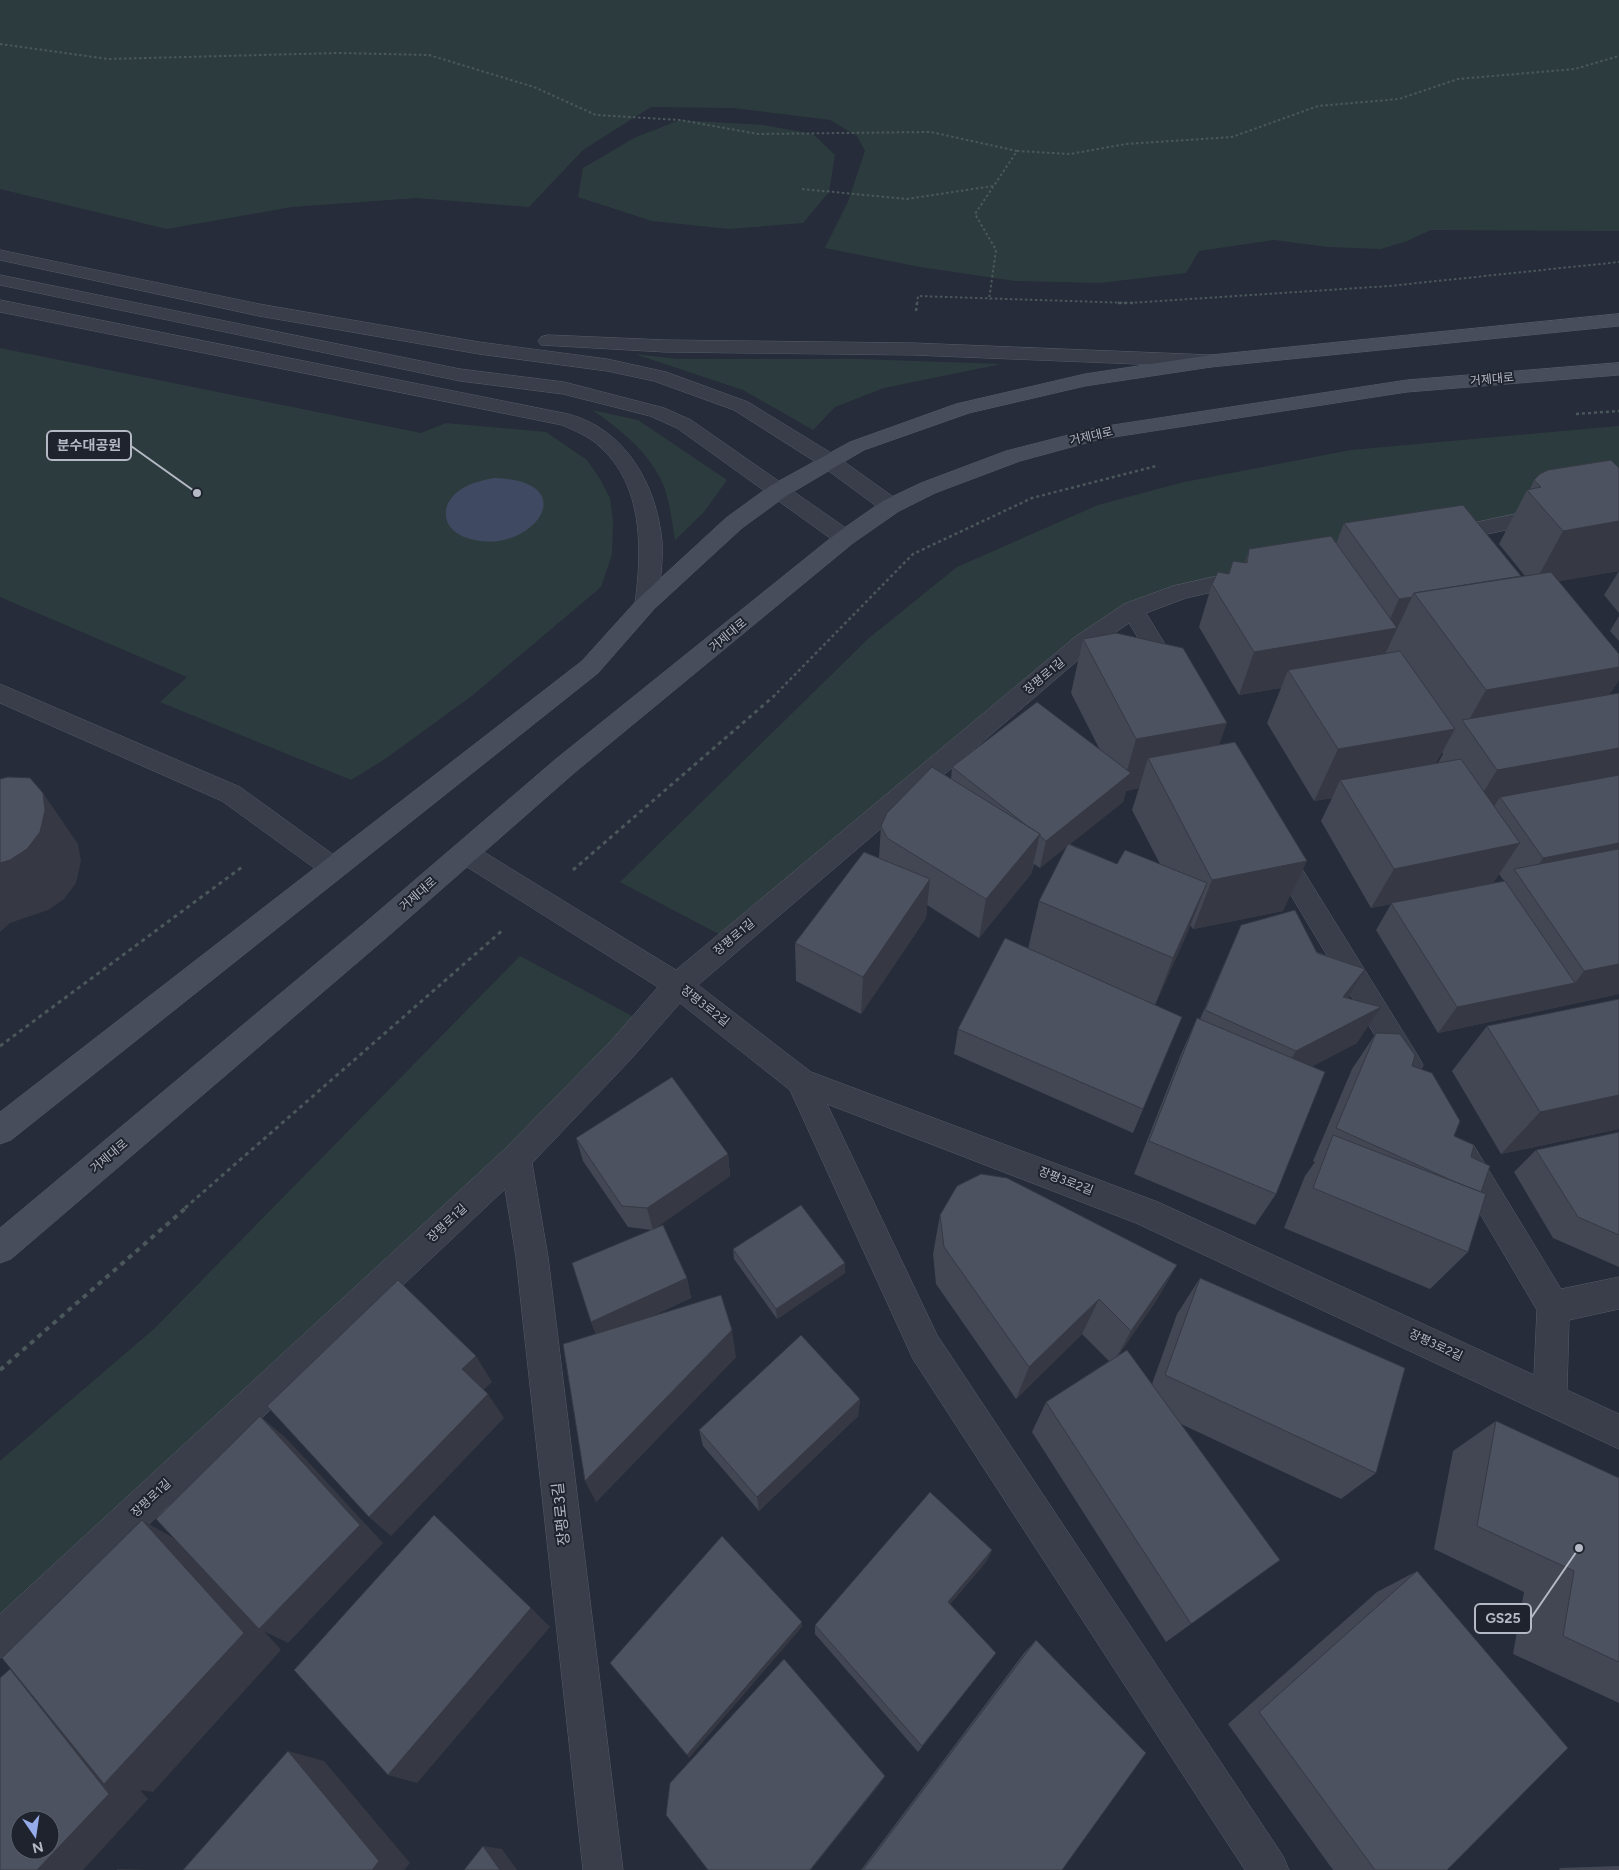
<svg xmlns="http://www.w3.org/2000/svg" width="1619" height="1870" font-family="Figtree,'Noto Sans KR',sans-serif">
<style>
.green{fill:#2c3c3e}
.water{fill:#404962}
.lines{fill:none;stroke-linecap:round;stroke-linejoin:round}
.minor-casing{stroke:#575c67;stroke-width:1}
.tertiary-casing{stroke:#575c67;stroke-width:1}
.secondary-casing{stroke:#575c67;stroke-width:1}
.path-far3{stroke:#4a575b;stroke-width:2;stroke-dasharray:2.5 2.5;stroke-linecap:butt}
.path-far2{stroke:#4a575b;stroke-width:2.5;stroke-dasharray:3 3;stroke-linecap:butt}
.path-far1{stroke:#4a575b;stroke-width:3;stroke-dasharray:4 4;stroke-linecap:butt}
.path{stroke:#4a575b;stroke-width:4;stroke-dasharray:5 5;stroke-linecap:butt}
.minor{fill:#393e4a;fill-rule:evenodd}
.tertiary{fill:#393e4a;fill-rule:evenodd}
.secondary{fill:#484d5c;fill-rule:evenodd}
.wall{fill:#424753;fill-rule:evenodd}
.shaded-wall{fill:#363944}
.building{fill:#4d5261;stroke:#363944;fill-rule:evenodd}
.labels{text-anchor:middle;stroke-width:4;stroke-linejoin:round;paint-order:stroke}
.street-label{font-size:12px;fill:#b5b9c5;stroke:#1e232e}
.near-street-label{font-size:15px;fill:#b5b9c5;stroke:#1e232e}
.leader{fill:none;stroke:#b5b9c5;stroke-width:2}
.callout-dot{fill:#b5b9c5;stroke:#1e232e;stroke-width:2}
.callout{fill:#1e232e;stroke:#b5b9c5;stroke-width:2}
.callout-label{font-size:14px;text-anchor:middle;font-weight:bold;fill:#b5b9c5}
</style>
<rect width="100%" height="100%" fill="#262c39"/>
<g class="green">
<path d="M0,0H1619V231L1431,230L1407,241L1381,249L1328,247L1274,240L1199,251L1186,273L1099,283L1015,281L920,267L825,248L848,202L865,151L857,136L830,120L733,108L651,107L583,150L529,207L416,198L292,207L167,229L0,189Z"/>
<path d="M680,120L763,125L813,134L835,155L829,192L803,223L729,229L652,221L578,197L583,168L634,138Z"/>
<path d="M0,348L421,433L446,423L546,432L587,460L600,479L610,498L613,521L612,554L601,587L473,695L385,759L351,780L160,702L187,677L0,597Z"/>
<path d="M635,354L677,359H858L1001,364L884,388L835,407L813,430L743,390Z"/>
<path d="M592,410L638,420L727,480L704,512L675,540C672,522 670,502 663,484C650,453 619,428 592,410Z"/>
<path d="M1619,426V499L1132,610L730,940L620,882L869,638L957,567L1098,505L1184,482L1351,450Z"/>
<path d="M520,956L632,1016L621,1050L0,1639V1461L155,1328Z"/>
</g>
<path class="water" d="M494,478C589,481 529,559 467,538C438,528 440,500 465,487C474,482 484,480 494,478Z"/>
<g class="lines">
<defs>
<g id="minor">
<path d="M1619,492V506L1445,543L1437,541L1434,536L1437,531L1445,529Z"/>
<path d="M1249,569L1257,572L1260,577L1257,582L1186,598L1146,613L1182,672L1178,678L1170,680L1162,678L1129,623L1091,649L698,985L811,1072L1158,1202L1534,1375L1537,1310L1452,1166L1448,1156L1452,1146L1463,1142L1474,1146L1561,1289L1619,1277V1309L1569,1320L1567,1390L1619,1414V1449L1136,1223L827,1104L937,1335L1283,1856L1289,1870H1245L913,1359L790,1090L680,1003L631,1059L532,1163L548,1257L623,1870H583L516,1257L505,1189L13,1652L0,1658V1614L505,1149L611,1041L658,987L456,860L452,853L456,846L465,843L474,846L676,970L1075,637L1124,604L1173,586Z"/>
<path d="M0,684L240,787L342,861L346,868L342,875L333,879L324,875L222,801L0,703Z"/>
<path d="M1277,840L1286,843L1418,1056L1423,1065L1418,1074L1408,1078L1398,1074L1264,850L1268,843Z"/>
</g>
<g id="tertiary">
<path d="M0,250L259,304L479,342L607,359L666,372L748,402L836,456L899,501L902,506L899,511L891,513L883,511L822,466L734,410L654,381L607,371L479,354L259,316L0,260Z"/>
<path d="M0,275L460,369L564,382L664,408L691,420L853,533L856,538L853,543L845,545L837,543L677,428L650,416L563,394L460,381L0,285Z"/>
<path d="M0,300L568,414C626,429 657,486 662,542C663,563 660,584 657,604L654,609L646,612L638,609L635,604C642,550 644,485 599,446C589,436 575,431 562,425L0,312Z"/>
<path d="M548,335L665,340L913,343L1211,355L1218,357L1221,361L1218,365L1211,367L913,355L665,352L541,345L538,341L541,337Z"/>
</g>
<g id="secondary">
<path d="M1619,314V326L1211,367L1085,386L969,413L864,450L786,496L742,528L654,609L598,673L11,1140L0,1144V1112L582,661L638,599L726,518L770,486L850,442L956,404L1085,374L1211,355Z"/>
<path d="M1619,363V375L1407,392L1101,439L1020,461L935,493L899,511L853,543L574,773L386,938L11,1259L0,1263V1228L366,922L556,759L837,533L883,501L921,483L1006,451L1100,427L1407,380Z"/>
</g>
</defs>
<use href="#minor" class="minor-casing"/>
<use href="#tertiary" class="tertiary-casing"/>
<use href="#secondary" class="secondary-casing"/>
<g class="path-far3">
<path d="M0,44L108,59L338,53L429,55L534,87L596,115L680,120L758,134L931,132L1017,151L975,214L996,250L989,300"/>
<path d="M1017,151L1070,154L1126,144L1232,137L1318,106L1399,99L1458,79L1575,69L1619,56"/>
<path d="M802,189L907,199L993,186"/>
<path d="M917,304L918,296L1129,303L1389,286L1619,262"/>
</g>
<g class="path-far2">
<path d="M1118,303H1134"/>
<path d="M916,311L917,303"/>
<path d="M1576,414L1619,411"/>
<path d="M773,697L913,554L1032,498L1156,466"/>
</g>
<g class="path-far1">
<path d="M573,870L774,696"/>
<path d="M0,1046L242,867"/>
<path d="M185,1208L504,929"/>
</g>
<path class="path" d="M0,1370L187,1207"/>
<use href="#minor" class="minor"/>
<use href="#tertiary" class="tertiary"/>
<use href="#secondary" class="secondary"/>
</g>
<g class="wall">
<path d="M1619,468V613L1604,595L1619,571L1558,581L1619,654V680L1609,695L1619,994L1438,1033L1376,930L1391,904L1371,908L1321,821L1332,798L1314,801L1267,723L1281,688L1239,695L1199,627L1212,584L1245,563L1249,549L1336,544L1344,523L1521,576H1525L1499,544L1527,490L1530,489L1534,480ZM1442,752L1443,754L1438,763L1435,764ZM1499,874L1504,881L1493,883Z"/>
<path d="M1619,616V641L1610,631Z"/>
<path d="M1083,639L1219,745L1283,911L1193,929L1190,925L1155,1005L1182,1017L1133,1133L954,1054L958,1029L1028,949L1039,901L1067,846L1040,868L1034,864L1031,874L979,938L927,905L926,918L861,1014L796,981L795,943L879,858L881,826L951,779L952,767L1100,750L1071,693ZM1139,788L1132,810L1160,864H1117L1070,844L1123,802L1126,791Z"/>
<path d="M1241,925L1365,969L1348,999L1357,1043L1312,1066L1276,1194L1255,1225L1134,1174L1181,1054L1197,1018L1200,1019Z"/>
<path d="M1619,999V1129L1501,1154L1452,1071L1487,1026Z"/>
<path d="M1376,1033L1412,1066L1454,1136L1471,1157L1481,1192L1468,1252L1430,1289L1284,1228L1305,1176L1315,1162L1313,1161L1352,1069Z"/>
<path d="M1619,1132V1267L1553,1238L1514,1172L1536,1150Z"/>
<path d="M576,1138L728,1154L730,1176L654,1229L687,1278L691,1298L650,1317L736,1357L596,1502V1334L591,1322L652,1230L628,1227L583,1161Z"/>
<path d="M940,1215L1177,1265L1156,1301L1118,1355L1152,1384L1177,1314L1200,1278L1376,1473L1341,1499L1181,1424L1191,1624L1166,1642L1032,1432L1046,1402L1109,1361L1082,1334L1016,1399L936,1284L933,1254Z"/>
<path d="M733,1249L845,1273L777,1319L734,1259Z"/>
<path d="M860,1399L858,1416L759,1511L703,1446L699,1430Z"/>
<path d="M1496,1421L1619,1478V1703L1513,1654L1524,1592L1434,1549L1453,1451Z"/>
<path d="M992,1550L986,1562L950,1604L996,1653L918,1752L815,1634V1625Z"/>
<path d="M1417,1571L1447,1870H1333L1228,1724L1377,1592Z"/>
<path d="M1036,1640L1062,1870H861L1024,1653Z"/>
<path d="M1619,1866V1870H1559L1560,1868Z"/>
</g>
<g class="shaded-wall">
<path d="M1619,521V571L1533,586L1563,531Z"/>
<path d="M1412,597L1377,671L1288,670L1281,688L1239,695L1254,652L1385,630L1399,599Z"/>
<path d="M1619,667V680L1582,735L1466,725L1486,690Z"/>
<path d="M1227,723L1208,775L1148,758L1139,788L1126,791L1123,802L1040,868L1046,841L1125,778L1136,739Z"/>
<path d="M1455,729L1426,781L1340,780L1332,798L1314,801L1338,749Z"/>
<path d="M1619,748V793L1500,797L1487,818L1465,822L1497,770Z"/>
<path d="M43,793L78,844L81,861L76,883L64,899L48,910L10,923L0,932V863Z"/>
<path d="M1040,834L1031,874L979,938L986,899Z"/>
<path d="M1520,843L1493,883L1391,903V904L1371,908L1394,869Z"/>
<path d="M1619,843V872L1524,884L1543,858Z"/>
<path d="M1307,861L1283,911L1193,929L1212,880Z"/>
<path d="M930,879L926,918L861,1014L863,977Z"/>
<path d="M1207,883L1188,932L1155,1005L1173,958Z"/>
<path d="M1619,964V994L1438,1033L1457,1007L1575,983L1584,971Z"/>
<path d="M1365,969L1343,1007V997Z"/>
<path d="M1381,1007L1357,1043L1275,1086L1296,1051Z"/>
<path d="M1619,1095V1129L1501,1154L1540,1112Z"/>
<path d="M728,1154L730,1176L653,1230L647,1208Z"/>
<path d="M845,1263V1273L777,1319L776,1309Z"/>
<path d="M1177,1265L1156,1301L1112,1365L1131,1331Z"/>
<path d="M687,1278L691,1298L599,1341L591,1322Z"/>
<path d="M1099,1299L1082,1334L1016,1399L1029,1367Z"/>
<path d="M732,1330L736,1357L596,1502L585,1481Z"/>
<path d="M476,1356L492,1382L479,1394L462,1369Z"/>
<path d="M488,1394L504,1418L391,1536L369,1517Z"/>
<path d="M860,1399L858,1416L759,1511L757,1497Z"/>
<path d="M260,1416L287,1439L383,1543L288,1643L264,1631L281,1650L153,1792L140,1790L148,1799L83,1870H37L10,1669L53,1681L142,1520L184,1544Z"/>
<path d="M992,1550L986,1562L943,1612L948,1602Z"/>
<path d="M531,1608L550,1627L417,1783L388,1775Z"/>
<path d="M802,1622V1627L689,1758L687,1755Z"/>
<path d="M288,1751L324,1761L410,1863L404,1870H372Z"/>
<path d="M885,1776L880,1784L811,1870H810Z"/>
<path d="M483,1846L502,1849L517,1870H500Z"/>
<path d="M117,1869L151,1870H117Z"/>
</g>
<g class="building">
<path d="M1611,460L1619,468V521L1563,531L1527,490L1541,487L1534,480L1540,474L1548,470Z"/>
<path d="M1463,505L1521,576L1414,593L1412,597L1399,599L1344,523Z"/>
<path d="M1331,536L1397,628L1254,652L1212,584L1218,572L1229,574L1233,561L1247,563L1249,549Z"/>
<path d="M1551,572L1619,654V667L1486,690L1414,593Z"/>
<path d="M1116,633L1183,648L1227,723L1136,739L1083,639Z"/>
<path d="M1400,651L1455,729L1338,749L1288,670Z"/>
<path d="M1619,693V748L1497,770L1462,720Z"/>
<path d="M1037,702L1131,773L1046,841L1040,836V834L1026,825L952,767Z"/>
<path d="M1235,742L1307,861L1212,880L1148,758Z"/>
<path d="M1461,759L1520,843L1394,869L1340,780Z"/>
<path d="M932,767L1040,834L986,899L887,838L881,826L887,813Z"/>
<path d="M1619,775V843L1543,858L1500,797Z"/>
<path d="M8,777L30,778L43,793L45,810L40,832L27,849L10,860L0,863V779Z"/>
<path d="M1068,844L1117,864L1125,850L1207,883L1173,958L1039,901Z"/>
<path d="M1618,849L1619,850V964L1584,971L1514,869Z"/>
<path d="M864,852L930,879L863,977L795,943Z"/>
<path d="M1505,881L1575,983L1457,1007L1391,903Z"/>
<path d="M1295,910L1317,953L1365,969L1343,997L1381,1007L1296,1051L1205,1010L1241,925Z"/>
<path d="M1005,938L1182,1017L1143,1109L958,1029Z"/>
<path d="M1619,999V1095L1540,1112L1487,1026Z"/>
<path d="M1197,1018L1325,1072L1276,1194L1149,1141Z"/>
<path d="M1376,1033L1400,1034L1415,1055L1412,1066L1432,1073L1460,1121L1454,1136L1474,1145L1471,1157L1490,1166L1481,1192L1453,1181L1336,1128Z"/>
<path d="M672,1077L728,1154L647,1208L622,1206L576,1138Z"/>
<path d="M1619,1132V1235L1578,1217L1536,1150Z"/>
<path d="M1333,1135L1486,1194L1468,1252L1313,1188Z"/>
<path d="M981,1174L1007,1178L1177,1265L1131,1331L1099,1299L1029,1367L944,1247L940,1215L957,1186Z"/>
<path d="M801,1205L845,1263L776,1309L733,1249Z"/>
<path d="M663,1225L687,1278L591,1322L572,1263Z"/>
<path d="M1200,1278L1405,1368L1376,1473L1165,1375Z"/>
<path d="M398,1280L476,1356L462,1369L488,1394L369,1517L267,1406Z"/>
<path d="M721,1295L732,1330L585,1481L563,1344Z"/>
<path d="M801,1335L860,1399L757,1497L699,1430Z"/>
<path d="M1127,1350L1280,1560L1191,1624L1046,1402Z"/>
<path d="M260,1416L360,1525L259,1629L156,1519Z"/>
<path d="M1496,1421L1619,1478V1662L1563,1636L1574,1571L1477,1526Z"/>
<path d="M930,1492L992,1550L948,1602L996,1653L922,1746L815,1625Z"/>
<path d="M434,1515L531,1608L388,1775L294,1670Z"/>
<path d="M142,1520L244,1633L104,1784L2,1658Z"/>
<path d="M722,1536L802,1622L687,1755L610,1663Z"/>
<path d="M1417,1571L1568,1748L1447,1870H1375L1259,1712Z"/>
<path d="M1036,1640L1146,1753L1062,1870H863Z"/>
<path d="M784,1659L885,1776L810,1870H708L666,1815L670,1783Z"/>
<path d="M10,1669L109,1794L37,1870H0V1678ZM20,1820H50V1850H20Z"/>
<path d="M288,1751L379,1861L372,1870H183Z"/>
<path d="M483,1846L500,1870H464Z"/>
</g>
<g class="labels">
<g class="street-label">
<text transform="translate(1492 379) rotate(-5)" y="4">거제대로</text>
<text transform="translate(1091 436) rotate(-13)" y="4">거제대로</text>
<text transform="translate(728 635) rotate(-40)" y="4">거제대로</text>
<text transform="translate(1044 676) rotate(-40)" y="4">장평로1길</text>
<text transform="translate(418 894) rotate(-41)" y="4">거제대로</text>
<text transform="translate(734 937) rotate(-40)" y="4">장평로1길</text>
<text transform="translate(705 1006) rotate(38)" y="4">장평3로2길</text>
<text transform="translate(109 1156) rotate(-40)" y="4">거제대로</text>
<text transform="translate(1066 1181) rotate(21)" y="4">장평3로2길</text>
<text transform="translate(447 1223) rotate(-43)" y="4">장평로1길</text>
<text transform="translate(1436 1345) rotate(25)" y="4">장평3로2길</text>
<text transform="translate(151 1498) rotate(-43)" y="4">장평로1길</text>
</g>
<g class="near-street-label">
<text transform="translate(561 1514) rotate(-96)" y="5">장평로3길</text>
</g>
</g>
<path class="leader" d="M197 493L131 446M1579 1548L1531 1618"/>
<g class="callout-dot">
<circle cx="197" cy="493" r="5"/>
<circle cx="1579" cy="1548" r="5"/>
</g>
<g class="callout">
<rect x="47" y="431" width="84" height="29" rx="5"/>
<rect x="1475" y="1604" width="56" height="29" rx="5"/>
</g>
<g class="callout-label">
<text x="89" y="450">분수대공원</text>
<text x="1503" y="1623">GS25</text>
</g>
<g transform="translate(35 1835) rotate(167)"><circle r="24" fill="#1e232e" stroke="#5a5f6a"/>
<path d="M0-4L9 19L0 12L-9 19Z" fill="#95abea"/>
<text y="-8" font-size="14" font-weight="bold" text-anchor="middle" fill="#b5b9c5">N</text>
</g>
</svg>
